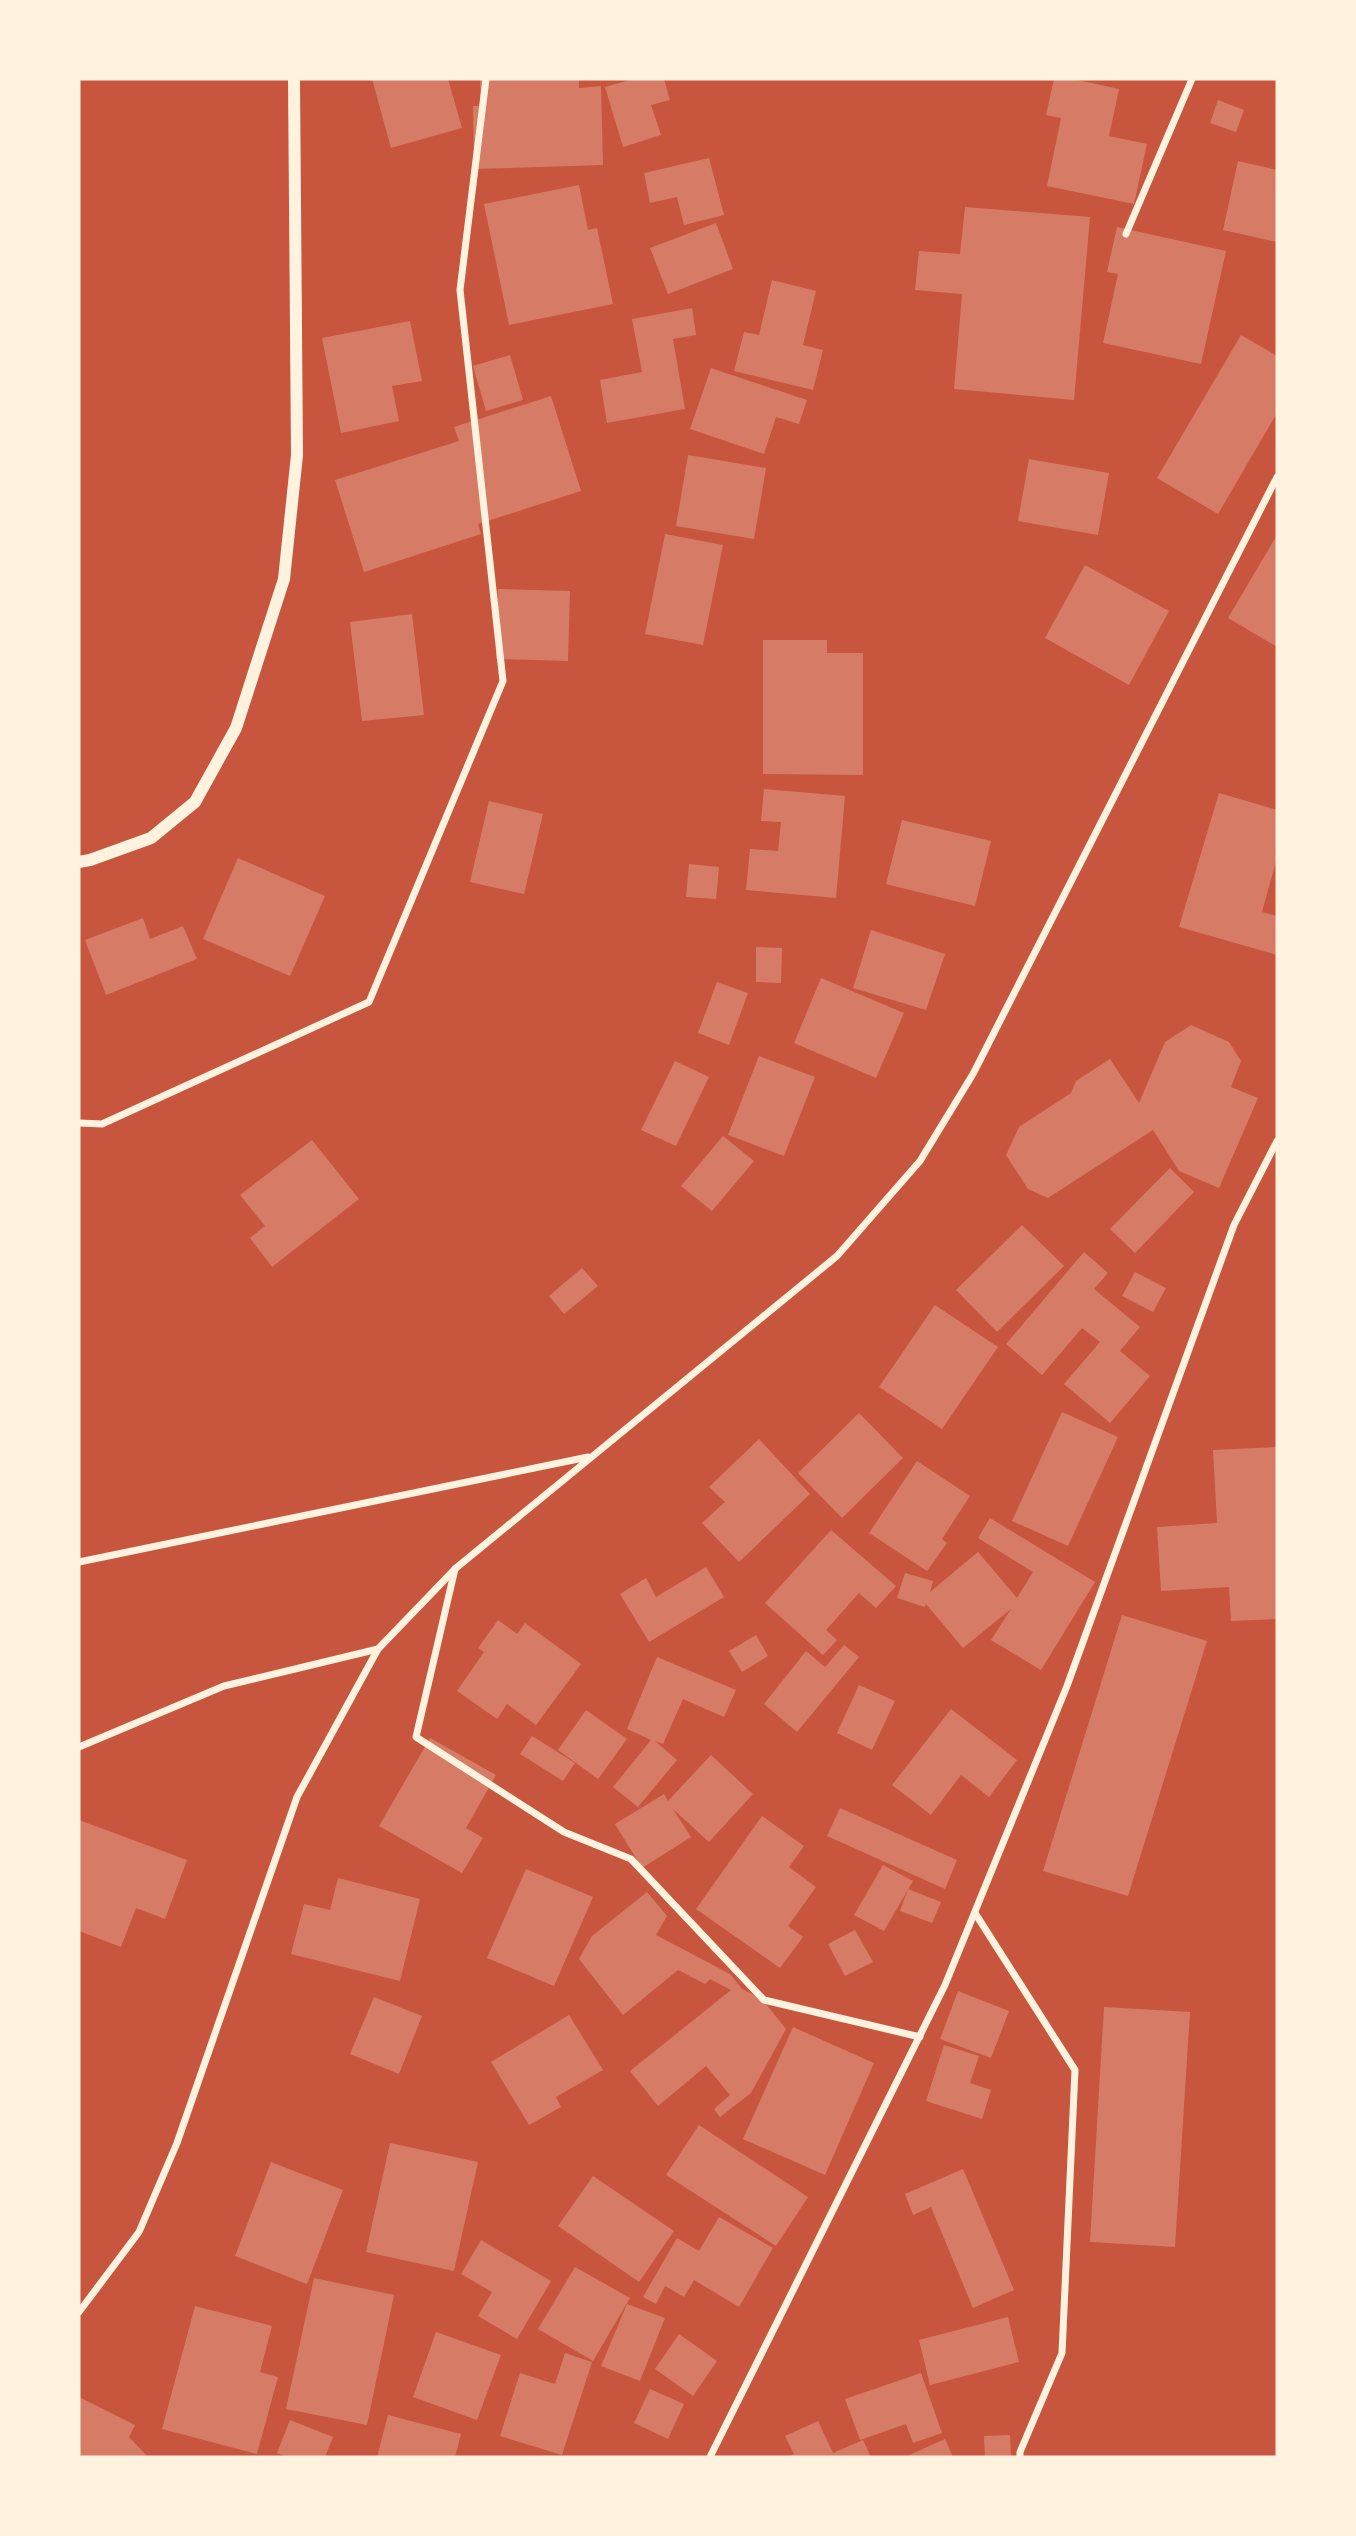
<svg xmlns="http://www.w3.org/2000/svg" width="1356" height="2536" font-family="Poppins,sans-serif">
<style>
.building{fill:#d67c66}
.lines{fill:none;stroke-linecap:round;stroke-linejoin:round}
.minor{stroke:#fff3e0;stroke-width:7}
.tertiary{stroke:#fff3e0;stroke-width:12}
</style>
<rect width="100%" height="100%" fill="#c8553d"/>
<g class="building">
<path d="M372,79H448L462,128L391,148Z"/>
<path d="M480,79H579V88L601,86L603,165L474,169L473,106H481Z"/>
<path d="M633,79H664L670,100L651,105L661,135L623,147L605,87Z"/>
<path d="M1054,79H1073L1119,89L1109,136L1147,144L1134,204L1047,186L1061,118L1046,115Z"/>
<path d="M1218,100L1244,110L1236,132L1210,123Z"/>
<path d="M709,158L724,215L684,225L677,197L650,203L644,173Z"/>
<path d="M1238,161L1277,170V242L1223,230Z"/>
<path d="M579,185L588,230L597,228L613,304L509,325L484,204Z"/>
<path d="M965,207L1090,217L1074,400L954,389L962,294L915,290L919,251L960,254Z"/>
<path d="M716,223L733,269L668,294L650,248Z"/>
<path d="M1117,227L1226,251L1201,364L1103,343L1118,274L1107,272Z"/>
<path d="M772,280L816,291L803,345L823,350L813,390L734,371L744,332L759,335Z"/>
<path d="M692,308L696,335L673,339L685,409L607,423L600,380L642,372L632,319Z"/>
<path d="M410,321L422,381L392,386L399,421L341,433L322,338Z"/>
<path d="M1241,335L1277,356V413L1218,514L1157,478Z"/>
<path d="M510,355L523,400L486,411L473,366Z"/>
<path d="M711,368L807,400L799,424L776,417L764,454L690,429Z"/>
<path d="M551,396L581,491L478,524L481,534L364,572L335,480L459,441L454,427Z"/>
<path d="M688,455L766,468L754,539L676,526Z"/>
<path d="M1029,459L1109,473L1098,535L1018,521Z"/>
<path d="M665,534L723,545L703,645L645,634Z"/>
<path d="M1277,535V647L1228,618Z"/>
<path d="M1085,565L1169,611L1129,685L1045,638Z"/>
<path d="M498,589L570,591L568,661L496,659Z"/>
<path d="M412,614L424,715L362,721L350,622Z"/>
<path d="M763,640H827V653H863V775L763,774Z"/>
<path d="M764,789L845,796L836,898L746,890L750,849L778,851L781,822L761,821Z"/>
<path d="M1219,793L1277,810V858L1262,912L1277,916V955L1179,927Z"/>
<path d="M489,801L543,814L524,894L470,882Z"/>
<path d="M902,820L991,841L975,906L886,884Z"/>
<path d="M238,858L325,896L290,976L203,939Z"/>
<path d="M689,864L719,867L716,899L686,897Z"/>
<path d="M143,918L150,939L183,926L197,959L106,995L85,940Z"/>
<path d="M871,930L945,954L926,1010L853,988Z"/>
<path d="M756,947L782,948L781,983L756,982Z"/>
<path d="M821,978L904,1013L876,1078L794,1043Z"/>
<path d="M717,982L748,993L729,1045L698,1033Z"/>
<path d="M1191,1025L1229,1042L1241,1061L1231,1087L1258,1098L1219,1188L1179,1171L1153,1130L1048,1198L1028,1189L1006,1155L1019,1127L1071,1093L1076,1081L1110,1059L1139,1103L1165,1042Z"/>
<path d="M759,1056L815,1077L784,1156L728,1135Z"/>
<path d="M675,1061L709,1077L676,1146L641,1130Z"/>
<path d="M723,1136L754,1161L712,1211L681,1186Z"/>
<path d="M312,1140L359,1199L272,1267L250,1238L265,1226L240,1195Z"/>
<path d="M1170,1168L1194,1192L1135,1253L1110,1229Z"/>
<path d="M1022,1225L1064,1266L997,1332L956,1290Z"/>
<path d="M1084,1252L1108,1273L1094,1289L1140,1327L1120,1351L1150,1376L1110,1423L1064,1384L1100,1342L1082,1328L1042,1375L1006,1344Z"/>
<path d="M582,1268L598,1286L564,1314L549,1296Z"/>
<path d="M1135,1272L1166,1288L1153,1312L1122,1296Z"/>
<path d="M935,1305L998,1347L942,1429L879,1387Z"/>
<path d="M1062,1412L1118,1437L1068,1546L1012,1521Z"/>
<path d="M859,1413L903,1458L842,1518L798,1473Z"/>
<path d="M759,1439L810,1494L739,1562L702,1523L725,1502L709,1487Z"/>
<path d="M1277,1447V1619L1231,1621L1229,1587L1161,1591L1157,1527L1217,1523L1213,1450Z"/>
<path d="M917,1461L970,1496L942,1539L947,1543L927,1571L869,1533Z"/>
<path d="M990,1518L1095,1582L1041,1670L991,1640L1011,1609L963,1648L926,1604L925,1607L897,1598L905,1573L933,1581L930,1592L978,1552L1017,1598L1033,1572L978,1538Z"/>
<path d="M831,1530L896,1586L876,1608L859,1593L826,1630L837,1640L823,1655L765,1603Z"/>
<path d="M706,1567L724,1597L649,1642L620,1594L646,1578L656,1597Z"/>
<path d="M1122,1615L1207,1641L1128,1896L1043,1871Z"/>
<path d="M498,1620L517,1634L525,1623L581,1664L536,1725L507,1704L497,1719L457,1691L484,1652L478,1648Z"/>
<path d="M756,1635L768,1656L742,1672L729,1651Z"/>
<path d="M844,1645L859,1657L797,1732L764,1704L806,1651L825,1667Z"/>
<path d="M657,1657L736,1690L724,1717L683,1699L663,1744L655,1741L677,1760L638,1807L613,1787L651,1740L627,1729Z"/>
<path d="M859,1685L895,1701L872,1750L837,1733Z"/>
<path d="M951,1709L1017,1760L989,1797L961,1775L931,1815L892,1785Z"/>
<path d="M586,1710L627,1739L598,1779L558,1750Z"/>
<path d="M532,1736L575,1763L563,1781L520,1754Z"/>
<path d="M430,1738L496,1775L466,1828L483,1838L462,1873L379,1826Z"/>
<path d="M711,1755L753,1794L709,1842L673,1809L691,1837L642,1868L615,1824L664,1794L668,1801Z"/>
<path d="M840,1808L957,1860L945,1889L827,1836Z"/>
<path d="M762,1816L804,1846L789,1867L816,1887L788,1926L803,1937L780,1968L696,1909Z"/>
<path d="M79,1820L187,1860L165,1919L136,1908L121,1947L79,1931Z"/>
<path d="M883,1865L913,1881L884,1931L854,1915Z"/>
<path d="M526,1869L593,1897L554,1986L487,1958Z"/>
<path d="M338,1878L420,1899L400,1981L291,1954L304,1904L330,1910Z"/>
<path d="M908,1889L941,1902L932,1923L900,1911Z"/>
<path d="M647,1892L667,1916L656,1935L730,1974L742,1989L762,1999L786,2029L751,2093L720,2117L714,2109L730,2095L706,2066L658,2106L630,2071L731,1990L710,1979L705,1984L678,1970L623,2015L579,1959L592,1936Z"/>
<path d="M855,1930L873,1962L845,1976L828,1944Z"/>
<path d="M958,1991L1009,2011L991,2058L940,2039Z"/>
<path d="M374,1997L422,2016L399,2074L350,2054Z"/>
<path d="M1104,2007L1190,2012L1175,2247L1090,2242Z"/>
<path d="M569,2015L603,2070L556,2097L561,2107L529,2125L491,2062Z"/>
<path d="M793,2027L874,2063L825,2175L743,2139Z"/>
<path d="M944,2045L979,2056L970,2083L991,2090L982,2119L926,2101Z"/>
<path d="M699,2125L808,2197L776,2246L666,2175Z"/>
<path d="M390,2143L478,2162L454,2271L366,2252Z"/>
<path d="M271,2162L343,2190L307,2284L235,2256Z"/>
<path d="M963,2169L1014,2290L973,2308L931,2207L913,2215L905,2194Z"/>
<path d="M593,2176L674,2231L639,2282L558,2226Z"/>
<path d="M719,2217L773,2248L739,2307L694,2280L684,2297L665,2286L656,2304L643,2297L677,2238L699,2251Z"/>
<path d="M481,2240L551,2281L517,2339L478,2316L492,2292L461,2274Z"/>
<path d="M575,2267L630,2298L593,2361L538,2329Z"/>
<path d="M314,2278L394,2295L367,2425L286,2409Z"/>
<path d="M627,2304L665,2318L640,2381L601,2366Z"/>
<path d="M195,2306L272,2326L260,2372L278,2377L257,2454L162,2429Z"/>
<path d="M1008,2317L1019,2362L930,2385L919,2340Z"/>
<path d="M436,2332L501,2355L477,2420L413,2397Z"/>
<path d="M679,2334L717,2361L693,2396L655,2369Z"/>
<path d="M565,2353L592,2362L562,2455L500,2436L520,2373L555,2384Z"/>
<path d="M921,2373L942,2433L913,2443L906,2424L860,2440L845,2399Z"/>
<path d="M650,2389L684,2404L668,2439L634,2423Z"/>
<path d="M79,2397L135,2425L129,2437L148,2457H79Z"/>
<path d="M388,2415L461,2434L455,2457H377Z"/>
<path d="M290,2420L333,2437L325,2457H288L277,2453Z"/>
<path d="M818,2421L833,2453L863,2440L871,2457H786L794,2454L785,2436Z"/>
<path d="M1010,2435L1011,2457H985L984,2436Z"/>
<path d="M945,2439L953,2457H905Z"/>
</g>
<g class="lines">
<g class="minor">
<path d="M1126,234L1192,79"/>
<path d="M79,1123L102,1124L369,1002L503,681L460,290L486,79"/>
<path d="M79,1562L588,1457"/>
<path d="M455,1569L416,1737L564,1832L631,1859L764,2000L920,2037"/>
<path d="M79,1747L224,1686L378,1649"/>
<path d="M975,1913L1075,2070L1062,2353L1020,2452V2457"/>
<path d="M79,2312L139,2232L177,2143L297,1797L378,1649L456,1568L837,1256L920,1161L973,1074L1277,477"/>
<path d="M710,2457L945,1985L1067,1686L1234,1225L1277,1141"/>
</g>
<path class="tertiary" d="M79,862L90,860L151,838L195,802L236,728L284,579L297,455L294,79"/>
</g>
<rect width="1356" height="2536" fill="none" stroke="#fff3e0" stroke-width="161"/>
</svg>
